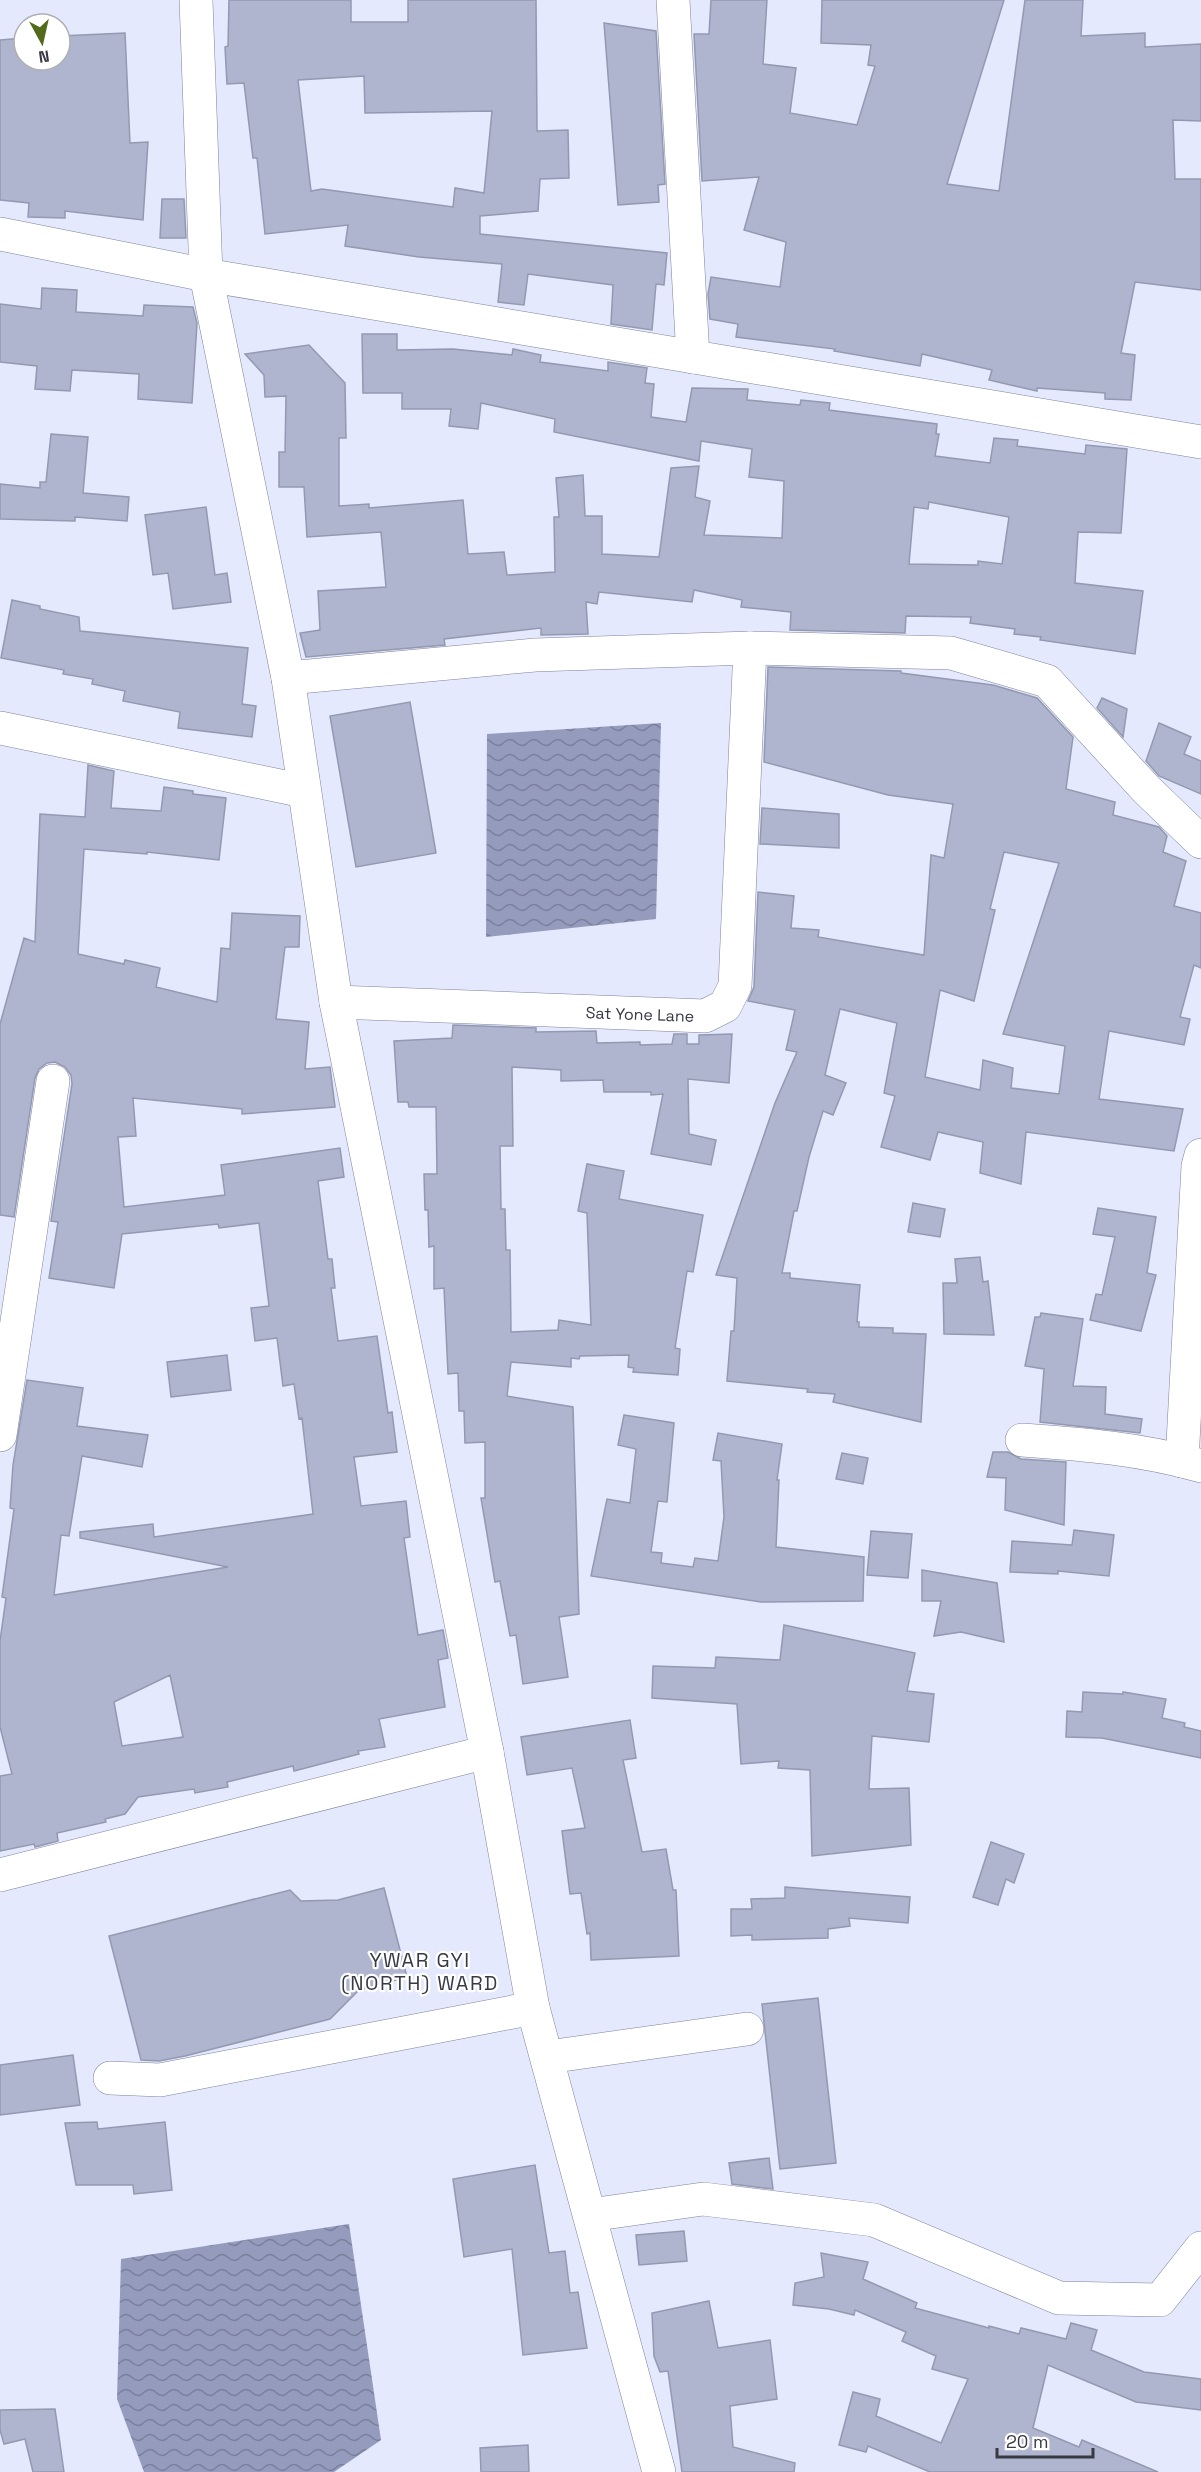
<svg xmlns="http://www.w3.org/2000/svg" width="1201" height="2472" font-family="'Space Grotesk',sans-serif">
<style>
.water{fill:url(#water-waves)}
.building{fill:#afb5ce;stroke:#9399b1;stroke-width:1.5;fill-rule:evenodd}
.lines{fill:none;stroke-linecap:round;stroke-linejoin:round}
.minor-casing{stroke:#7e839b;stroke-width:34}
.major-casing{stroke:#7e839b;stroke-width:34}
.minor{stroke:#fff;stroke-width:33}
.major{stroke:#fff;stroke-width:33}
.labels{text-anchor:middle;stroke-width:4.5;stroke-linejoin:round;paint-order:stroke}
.street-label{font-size:16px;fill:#373944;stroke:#fff}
.quarter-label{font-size:20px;letter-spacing:1.5px;fill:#373944;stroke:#fff}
</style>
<defs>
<pattern id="water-waves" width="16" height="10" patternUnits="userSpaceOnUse" patternTransform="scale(1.5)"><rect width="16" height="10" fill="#949bbc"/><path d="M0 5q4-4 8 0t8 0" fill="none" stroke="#7a7f9a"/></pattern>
</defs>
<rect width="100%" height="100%" fill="#e4e9fe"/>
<g class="water">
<path d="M661,723L656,919L486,937L487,734Z"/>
<path d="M349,2224L381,2440L334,2472H144L117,2399L121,2259Z"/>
</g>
<g class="building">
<path d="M229,0H351V22H408V0H536L537,131L568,130L569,178L540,179L538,211L480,216V234L667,253L664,285L656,284L652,330L611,324L613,285L528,274L524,305L498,302L502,264L419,257L345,246L348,225L265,234L257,158H253L244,83L227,84L225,47L228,46ZM364,76L365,113L492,111L484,193L455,188L453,207L322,189L311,191L298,80Z"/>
<path d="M711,0H767L763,64L796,68L790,113L857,125L875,66L868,65L871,45L821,43L822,0H1004L947,184L999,191L1025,0H1083L1081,36L1145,33V47L1201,44V121L1173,120L1175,179H1201V290L1135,282L1121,353L1135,355L1131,400L1105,399V393L1037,388V391L989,380L992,370L922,354L920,366L834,351L835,349L736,337L738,324L710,319L708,294L711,277L780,287L786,242L744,230L759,177L702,181L694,34H709Z"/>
<path d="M604,23L656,31L665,184L658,185L659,202L618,205Z"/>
<path d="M125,33L130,143L148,142L143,220L65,211V218L28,217L29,203L0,200V40L24,38V60H60V36Z"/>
<path d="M162,199H184L186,238H160Z"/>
<path d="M42,288L77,290L76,312L143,316L144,305L193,307L197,323L192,403L138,399L139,374L72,370L70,391L35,389L37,366L0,362V304L41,309Z"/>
<path d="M362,334H397V350L453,349L512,355L513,349L541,355L540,362L608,371V362L647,368L645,383L654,384L651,417L686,422L692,388L748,389L747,400L800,405L801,400L830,403L829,410L937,424L936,434H939L935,456L990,463L994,438L1018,440L1017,446L1085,454L1086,445L1127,449L1121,533L1078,532L1075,583L1143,591L1135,654L1040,640L1041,637L1014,634L1015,629L970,623L971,617L906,616L905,633L790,630L791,612L741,607L742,600L694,590L692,602L599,592L597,604L586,602L588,634L541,635V628L444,639L445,645L306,657L300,633L320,630L318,591L386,587L381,532L307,537L304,487H279V452H285L286,396L265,397L264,375L245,354L309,345L345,383L346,438H339V506L369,504V508L463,500L468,554L504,552L507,575L555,572L554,517H559L556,478L583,475L585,516H602V554L659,557L671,468L699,466L695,497L710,501L704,535L782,538L784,481L749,477L752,449L701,441L699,461L554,432L555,419L481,403L478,429L449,426L451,409H402V393H363ZM929,502L1009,517L1002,564L978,561V565L909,564L914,507L928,509Z"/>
<path d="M51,434L88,437L83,493L129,497L127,521L75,517V521L0,519V484L40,488V482H46Z"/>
<path d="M206,507L215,575L227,573L231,602L173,609L168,573L153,575L145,515Z"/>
<path d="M12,600L40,606V609L79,617L80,631L248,648L242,704L256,706L252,737L178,728L180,712L123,701L125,691L92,684L93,679L63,674L64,670L1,658Z"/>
<path d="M768,667L901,671V673L993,685L1037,698L1073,737L1066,789L1115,802L1113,815L1159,827L1167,836L1163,852L1186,861L1174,906L1201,913V968L1194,965L1180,1017L1190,1019L1184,1045L1109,1031L1099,1099L1183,1109L1174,1151L1026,1132L1021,1184L980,1173L983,1142L938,1132L930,1160L881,1147L895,1096L884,1093L897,1023L840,1009L825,1075L846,1083L833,1115L823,1111L809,1157L797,1211H794L782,1273H790V1278L860,1285L857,1322H859V1327L893,1328V1333L926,1334L921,1422L833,1402L835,1394L807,1392L808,1389L727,1381L731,1331H734L737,1278L716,1275L775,1103L797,1052L786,1050L795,1010L748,1001L754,987L758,892L794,896L791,928L819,930L818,937L924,955L931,855L944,858L953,804L888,795L764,762ZM1004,852L1059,863L1003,1034L1065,1046L1059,1094L1011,1088L1013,1068L983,1060L980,1090L925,1077L940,990L974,1001L995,910L990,909Z"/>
<path d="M1102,698L1127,709L1123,737L1097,708Z"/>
<path d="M410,702L436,853L356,867L330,716Z"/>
<path d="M1159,723L1191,737L1184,754L1201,761V794L1159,776L1146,761Z"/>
<path d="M88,765L114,771L111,808L161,811L164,787L193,791V794L226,798L219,860L147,852V854L84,849L78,954L124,964L125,960L160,968L156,987L217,1002L221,948L230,949L232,913L300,916L299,947H285L276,1019L309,1022L305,1069L330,1067L335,1107L242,1114V1109L133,1098L136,1136L118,1137L124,1207L225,1195L221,1165L340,1148L344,1177L318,1181L328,1259H332L335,1288H331L338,1341L377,1336L388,1413L392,1412L397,1452L354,1457L361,1506L406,1501L410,1537L404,1538L418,1635L443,1630L448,1658L438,1660L445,1707L379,1719L385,1747L358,1751L359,1754L294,1771L293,1766L227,1782L228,1787L195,1793L194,1789L138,1797L125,1814L105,1819L106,1822L57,1833L58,1841L35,1847L34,1844L0,1851V1776L12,1774L0,1727V1641L6,1598L2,1597L14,1509L10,1508L13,1465L27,1380L83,1388L77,1426L148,1435L142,1467L82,1456L69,1536L61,1535L54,1595L228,1567L80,1538V1532L153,1524L154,1537L313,1514L302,1418L299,1419L294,1384L283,1386L277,1338L255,1341L251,1308L269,1306L259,1223L219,1228L218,1224L122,1234L114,1288L49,1278L58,1222L51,1221L72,1084L71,1075L65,1067L55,1062L47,1063L39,1069L35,1078L14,1217L0,1215V1024L24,938L35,942L40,814L85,817ZM170,1675L183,1737L122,1746L114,1702Z"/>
<path d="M762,808L839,814V848L760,844Z"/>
<path d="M453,1025L536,1028V1032L596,1031L597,1043L640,1042V1045L672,1044L674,1034H687V1044H699V1035L732,1034L729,1083L688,1079L689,1134L716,1140L711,1165L651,1154L663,1094L651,1095V1092H604L603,1080L561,1081V1070L512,1067L513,1146H500L501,1209H505L506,1250H510L511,1332L558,1330L559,1320L591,1325L587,1213L578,1211L587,1164L624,1171L619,1199L703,1215L693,1272L687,1271L675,1348L680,1349L678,1375L633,1372L634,1368L628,1367L629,1355L580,1356L579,1359L571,1358V1367L511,1362L507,1396L573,1407L579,1614L559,1617L568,1677L523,1684L516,1635L510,1636L500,1581L495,1582L481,1498H485V1442L465,1443L464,1411H459L458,1373L448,1374L444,1288L434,1289V1246L429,1247L428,1210H425L424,1174H437L436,1107H409L408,1102H398L394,1041L452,1038Z"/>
<path d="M913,1203L945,1209L940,1237L908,1232Z"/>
<path d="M1098,1208L1156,1217L1147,1273L1156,1275L1141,1331L1090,1320L1096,1294L1102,1295L1115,1237L1093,1234Z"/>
<path d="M980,1257L983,1282L988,1281L994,1335L944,1334L943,1283H957L955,1259Z"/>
<path d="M1041,1313L1083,1319L1073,1386L1106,1387L1105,1414L1142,1419L1140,1433L1040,1422L1044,1369L1025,1366L1035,1317H1040Z"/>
<path d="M227,1355L231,1390L171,1397L167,1362Z"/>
<path d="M624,1415L674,1423L667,1502L658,1501L651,1552L662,1553L661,1563L693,1567L695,1558L718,1561L724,1517L721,1461L713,1460L718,1433L782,1444L777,1480H779L776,1547L864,1557L863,1601L761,1602L591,1576L607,1499L630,1503L636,1449L618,1445Z"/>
<path d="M993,1452H1008L1021,1459L1066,1462L1064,1525L1005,1510L1006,1478L987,1477Z"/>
<path d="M842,1453L868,1458L863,1484L836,1479Z"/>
<path d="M1074,1530L1114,1535L1109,1576L1058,1571V1574L1010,1572L1012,1541L1072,1545Z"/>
<path d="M871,1531L912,1534L908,1578L867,1575Z"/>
<path d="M922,1570L997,1583L1004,1642L961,1632L934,1636L941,1601H922Z"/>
<path d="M784,1625L915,1653L907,1691L934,1694L929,1742L872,1736L869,1789L909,1788L911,1845L812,1856L810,1770L778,1768L779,1761L741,1764L737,1704L652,1698L653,1666L715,1668L716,1657L780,1660Z"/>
<path d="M1083,1692L1123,1694V1692L1166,1699L1162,1718L1185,1723L1184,1727L1201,1731V1758L1102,1738L1066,1737L1067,1711L1082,1712Z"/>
<path d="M630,1720L636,1758L623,1760L642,1852L666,1849L673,1890H676L679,1956L591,1960L590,1933L587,1934L581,1893L570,1894L562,1831L585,1828L572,1768L527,1775L521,1737Z"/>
<path d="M991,1842L1024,1854L1014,1883L1006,1879L998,1905L973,1897Z"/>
<path d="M785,1887L910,1897L908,1923L849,1918L850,1926L828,1929V1938L752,1940V1935L731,1936V1909H752L751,1899L785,1898Z"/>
<path d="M384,1888L407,1977L359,1990L330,2019L185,2056L159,2061L141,2060L109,1936L290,1890L301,1901L338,1900Z"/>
<path d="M818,1998L836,2163L780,2169L762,2004Z"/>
<path d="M73,2055L80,2105L0,2115V2065Z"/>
<path d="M97,2122L98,2129L165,2122L172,2190L134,2194L133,2185H76L65,2123Z"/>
<path d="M769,2158L773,2189L732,2184L729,2163Z"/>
<path d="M535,2165L549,2253L565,2251L570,2293L578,2292L587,2348L523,2355L512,2249L464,2257L453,2179Z"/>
<path d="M684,2231L687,2261L639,2265L636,2235Z"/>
<path d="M821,2253L868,2262L863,2279L917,2303L915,2308L989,2328V2326L1019,2334L1021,2328L1066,2339L1071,2323L1097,2330L1091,2350L1144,2372L1201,2379V2410L1136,2402L1048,2365L1033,2428L1079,2447L1082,2440L1158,2472H930L868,2446L866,2452L839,2445L853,2392L880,2399L876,2416L941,2443L968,2379L932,2369L936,2356L902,2341L906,2332L855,2310L854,2315L829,2309L793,2305L795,2283L824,2277Z"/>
<path d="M709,2301L718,2348L770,2340L777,2399L730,2406L733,2447L795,2463L794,2472H682L668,2371L660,2372L654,2356L652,2313Z"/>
<path d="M55,2409L64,2472H33L25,2439L4,2444L0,2430V2410Z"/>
<path d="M528,2445L529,2472H481L480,2448Z"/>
</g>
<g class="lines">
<defs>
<g id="minor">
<path d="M673,0L693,357"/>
<path d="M0,234L206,275L1201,442"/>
<path d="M288,678L535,655L750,648L951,653L1047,681L1146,789L1201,842"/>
<path d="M0,728L304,791"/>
<path d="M336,1002L705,1016L725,1006L735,986L750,648"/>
<path d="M0,1435L53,1081"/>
<path d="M1022,1440C1082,1444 1143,1449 1201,1466"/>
<path d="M1182,1461L1198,1166L1201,1155"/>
<path d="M0,1875L487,1752"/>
<path d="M548,2057L747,2029"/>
<path d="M110,2078L160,2080L533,2008"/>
<path d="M590,2215L703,2199L874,2220L1059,2298L1160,2300L1201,2248"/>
</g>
<path id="major" d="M196,0L206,275L288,678L336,1002L487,1752L533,2008L659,2472"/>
</defs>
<use href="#minor" class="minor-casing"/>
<use href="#major" class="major-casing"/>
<use href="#minor" class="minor"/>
<use href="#major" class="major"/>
</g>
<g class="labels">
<g class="street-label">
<text transform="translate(640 1014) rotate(2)" y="6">Sat Yone Lane</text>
</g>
<g class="quarter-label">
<text x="420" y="1967">YWAR GYI<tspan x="420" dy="23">(NORTH) WARD</tspan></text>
</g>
</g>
<g transform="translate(42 42) rotate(172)"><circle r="28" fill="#ffffff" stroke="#afb0b4" stroke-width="1.5"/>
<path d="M0-4.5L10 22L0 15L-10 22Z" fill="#516a1b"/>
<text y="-9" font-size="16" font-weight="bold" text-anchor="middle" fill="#373944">N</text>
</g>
<path d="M997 2448v9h96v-9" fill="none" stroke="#373944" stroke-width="3"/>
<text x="1006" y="2448" font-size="18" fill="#373944" stroke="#ffffff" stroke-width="4.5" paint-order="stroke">20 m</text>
</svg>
